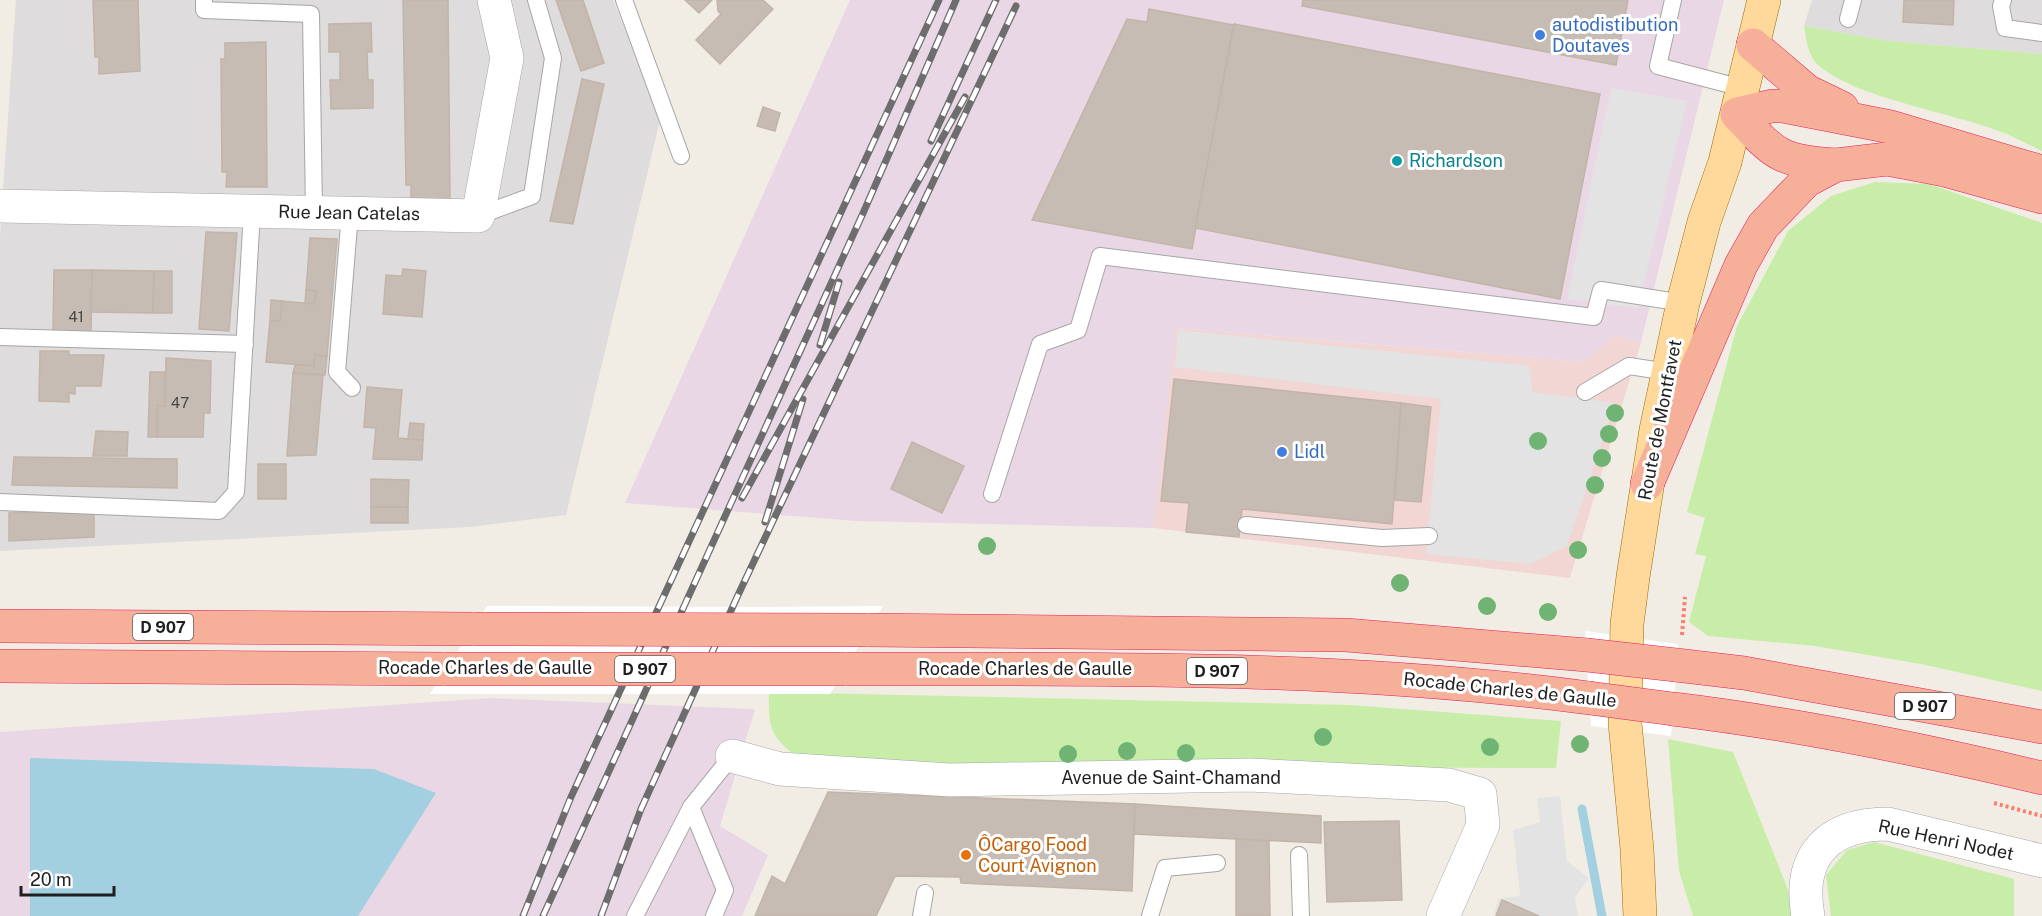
<svg xmlns="http://www.w3.org/2000/svg" width="2042" height="916" font-family="'Public Sans',sans-serif">
<style>
.residential{fill:#dedcdc}
.commercial{fill:#f2d6d4}
.industrial{fill:#ead7e6}
.grass{fill:#c8eda9}
.parking{fill:#e3e3e3}
.water{fill:#a3d0e1}
.pier{fill:#fff}
.lines{fill:none;stroke-linecap:round;stroke-linejoin:round}
.stream{stroke:#a3d0e1;stroke-width:9}
.building{fill:#c6bcb4;stroke:#c3b4a7;stroke-width:1.5}
.service-casing{stroke:#a6a6a6;stroke-width:18}
.minor-casing{stroke:#a6a6a6;stroke-width:34}
.primary-casing{stroke:#9b6d00;stroke-width:34}
.trunk-casing{stroke:#e51c59;stroke-width:34}
.path{stroke:#ff7d68;stroke-width:4;stroke-dasharray:3 3;stroke-linecap:butt}
.service{stroke:#fff;stroke-width:16}
.minor{stroke:#fff;stroke-width:33}
.primary{stroke:#ffd89c;stroke-width:33}
.trunk{stroke:#f6b09a;stroke-width:33}
.rail-casing{stroke:#6d6d6d;stroke-width:7}
.rail{stroke:#fff;stroke-width:4.5;stroke-dasharray:14;stroke-linecap:butt}
.trunk-bridge-casing{stroke:#e51c59;stroke-width:34;stroke-linecap:butt}
.trunk-bridge{stroke:#f6b09a;stroke-width:33}
.tree{fill:#6fb473}
.shop-dot{fill:#3f7fe0;stroke:#fff;stroke-width:2}
.culture-dot{fill:#0f9aa8;stroke:#fff;stroke-width:2}
.food-dot{fill:#e8710a;stroke:#fff;stroke-width:2}
.labels{text-anchor:middle;stroke-width:6;stroke-linejoin:round;paint-order:stroke}
.number-label{font-size:15px;fill:#494644}
.shield{fill:#fff;stroke:#626262;stroke-width:1.5}
.shield-label{font-size:16px;font-weight:bold;fill:#1f1f1f}
.shop-label{font-size:18px;fill:#366cbe;stroke:#fff;text-anchor:start}
.culture-label{font-size:18px;fill:#0d838f;stroke:#fff;text-anchor:start}
.street-label{font-size:18px;fill:#1f1f1f;stroke:#fff}
.food-label{font-size:18px;fill:#c56008;stroke:#fff;text-anchor:start}
</style>
<rect width="100%" height="100%" fill="#f1ede5"/>
<g class="residential">
<path d="M16,0H613L661,116L566,515L469,527L0,551V236Z"/>
<path d="M1812,0H2042V54L1888,41L1804,26Z"/>
</g>
<path class="commercial" d="M1175,328L1585,362L1613,336L1641,342L1570,578L1153,528Z"/>
<g class="industrial">
<path d="M850,0H1724L1641,342L1613,336L1585,362L1176,328L1153,528L857,521L625,503Z"/>
<path d="M490,698L755,709L720,826L768,855L742,916H0V732Z"/>
</g>
<g class="grass">
<path d="M1804,26L1888,41L2042,54V151C2027,144 2011,135 1996,130C1948,112 1854,97 1818,65C1808,56 1806,39 1804,26Z"/>
<path d="M1875,182L1929,184L2042,223V691L1921,664L1815,646L1708,636L1689,622L1706,556L1695,554L1705,518L1687,512L1737,326L1788,231L1831,196Z"/>
<path d="M769,692L1350,705L1561,721L1556,768L1024,766L797,757C769,736 768,725 769,692Z"/>
<path d="M1668,739L1733,752L1793,902L1794,916H1693L1679,871Z"/>
<path d="M1874,842L2014,879V916H1831L1826,875L1847,850Z"/>
</g>
<g class="parking">
<path d="M1611,88L1687,101L1638,308L1567,299Z"/>
<path d="M1178,330L1530,366L1532,392L1615,403L1567,546L1530,564L1426,554L1441,399L1175,367Z"/>
<path d="M1560,796L1567,861L1589,878L1575,897L1578,916H1494L1498,899L1520,896L1513,830L1540,822L1537,798Z"/>
</g>
<path class="water" d="M30,758L374,769L436,793L358,916H30Z"/>
<g class="pier">
<path d="M487,606L760,607L883,606L830,694H430Z"/>
<path d="M1585,631L1678,644L1671,736L1591,726Z"/>
</g>
<g class="lines">
<path class="stream" d="M1582,809L1602,916"/>
</g>
<g class="building">
<path d="M93,0H138L140,71L99,74V57H95Z"/>
<path d="M403,0H448L450,199H411V185H406Z"/>
<path d="M556,0H583L604,63L581,71Z"/>
<path d="M685,0H712L699,13Z"/>
<path d="M717,0H763L773,9L720,64L696,40L721,14L718,11Z"/>
<path d="M1303,0H1628L1616,65L1302,6Z"/>
<path d="M1904,0H1954L1953,25L1903,22Z"/>
<path d="M1149,9L1234,25L1192,249L1032,220L1127,19L1147,22Z"/>
<path d="M371,23L372,52H367L368,80H373V108L331,109L330,80H340V52H329V24Z"/>
<path d="M1234,24L1600,94L1560,299L1195,228Z"/>
<path d="M266,42L267,187H226L227,172H222L221,59H225V43Z"/>
<path d="M582,79L604,84L573,224L550,221Z"/>
<path d="M763,107L780,113L775,131L757,126Z"/>
<path d="M206,232L237,233L229,331L199,329Z"/>
<path d="M310,238L337,239L327,356L315,355L314,366L266,362L270,321H280L282,301L314,304L316,291L306,290Z"/>
<path d="M403,269L426,271L422,317L383,314L386,275L402,276Z"/>
<path d="M54,270H92L91,331H53Z"/>
<path d="M92,270L154,271L153,313L91,312Z"/>
<path d="M154,271H172V313H153Z"/>
<path d="M306,290L316,291L314,304L305,303Z"/>
<path d="M271,300L282,301L280,321H270Z"/>
<path d="M40,351H69V355H104L101,386H75V394L69,393V402L39,401Z"/>
<path d="M315,355L327,356L325,375L293,373L295,365L314,366Z"/>
<path d="M166,358L211,361L210,413H204L203,437H157V405L165,406Z"/>
<path d="M150,372H165V406L157,405V437H148Z"/>
<path d="M293,373L323,375L316,455L287,456Z"/>
<path d="M1174,379L1401,403L1392,524L1242,509L1239,537L1186,532L1189,503L1161,501Z"/>
<path d="M367,387L402,390L398,438L423,440L422,460L373,459L376,428L364,427Z"/>
<path d="M1401,403L1431,407L1421,502L1395,500Z"/>
<path d="M410,423L424,424L423,440L408,439Z"/>
<path d="M96,431L128,432L127,456H93Z"/>
<path d="M912,442L964,466L942,513L891,489Z"/>
<path d="M14,457L177,459V488L12,485Z"/>
<rect x="258" y="464" width="28" height="35"/>
<path d="M371,479L409,480L408,507H371Z"/>
<rect x="371" y="507" width="37" height="16"/>
<path d="M94,511V537L9,541V513Z"/>
<path d="M828,792L1135,804L1132,891L961,883L960,877L895,876L876,916H755L772,876L785,884Z"/>
<path d="M1135,804L1321,816V843L1134,834Z"/>
<path d="M1399,821L1402,900L1327,902L1324,822Z"/>
<path d="M1236,839L1269,841L1270,916H1236Z"/>
<path d="M1502,900L1539,916H1496Z"/>
</g>
<g class="lines">
<defs>
<g id="service">
<path d="M204,0V10L311,14L314,212"/>
<path d="M624,0L681,156"/>
<path d="M1673,0L1658,66L1742,88"/>
<path d="M2003,0L2001,6L2005,28L2042,33"/>
<path d="M1848,19L1853,0"/>
<path d="M350,213L337,372L352,388"/>
<path d="M478,216L532,196L553,58L536,0"/>
<path d="M0,337L245,344"/>
<path d="M1585,392L1629,366L1668,372"/>
<path d="M992,494L1040,344L1078,330L1100,256L1594,317L1601,290L1683,303"/>
<path d="M0,502L219,511L236,492L252,211"/>
<path d="M1246,525L1382,538L1429,536"/>
<path d="M691,807L725,890L714,916"/>
<path d="M1299,855L1301,916"/>
<path d="M635,916L691,807L732,756"/>
<path d="M921,916L925,893"/>
<path d="M1150,916L1165,868L1217,863"/>
</g>
<g id="minor">
<path d="M0,206L478,216L507,58L494,0"/>
<path d="M732,756L780,769L950,780L1250,775L1449,785L1480,794L1483,825L1443,916"/>
<path d="M1808,916C1797,855 1829,824 1888,824L2042,861"/>
</g>
<path id="primary" d="M1640,916L1637,849L1625,723L1627,624L1633,577L1656,430L1683,303L1704,222L1725,162L1764,0"/>
<g id="trunk">
<path d="M1753,45L1807,91L1842,108"/>
<path d="M1836,165C1779,161 1775,155 1737,114L1772,106H1783L1891,127L2042,172"/>
<path d="M1647,484L1741,265L1763,226L1806,181L1836,165L1887,159L1945,170L2042,197"/>
<path d="M0,626L475,629"/>
<path d="M866,630L1346,635L1587,655"/>
<path d="M1676,665L1744,673L2042,727"/>
<path d="M0,666L445,669"/>
<path d="M844,669C1093,669 1342,665 1589,698"/>
<path d="M1673,709C1798,724 1920,749 2042,778"/>
</g>
</defs>
<use href="#service" class="service-casing"/>
<use href="#minor" class="minor-casing"/>
<use href="#primary" class="primary-casing"/>
<use href="#trunk" class="trunk-casing"/>
<g class="path">
<path d="M1682,635L1685,597"/>
<path d="M1994,803L2042,816"/>
</g>
<use href="#service" class="service"/>
<use href="#minor" class="minor"/>
<use href="#primary" class="primary"/>
<use href="#trunk" class="trunk"/>
<defs>
<g id="rail">
<path d="M931,141L996,0"/>
<path d="M820,345L839,282"/>
<path d="M742,498L965,97"/>
<path d="M765,522L803,399"/>
<path d="M523,916L571,797L939,0"/>
<path d="M543,916L864,211L956,0"/>
<path d="M601,916L641,809L739,593L1016,6"/>
</g>
</defs>
<use href="#rail" class="rail-casing"/>
<use href="#rail" class="rail"/>
<defs>
<g id="trunk-bridge">
<path d="M475,629L866,630"/>
<path d="M1587,655L1676,665"/>
<path d="M445,669H844"/>
<path d="M1589,698L1673,709"/>
</g>
</defs>
<use href="#trunk-bridge" class="trunk-bridge-casing"/>
<use href="#trunk-bridge" class="trunk-bridge"/>
</g>
<g class="tree">
<circle cx="1615" cy="413" r="9"/>
<circle cx="1609" cy="434" r="9"/>
<circle cx="1538" cy="441" r="9"/>
<circle cx="1602" cy="458" r="9"/>
<circle cx="1595" cy="485" r="9"/>
<circle cx="987" cy="546" r="9"/>
<circle cx="1578" cy="550" r="9"/>
<circle cx="1400" cy="583" r="9"/>
<circle cx="1487" cy="606" r="9"/>
<circle cx="1548" cy="612" r="9"/>
<circle cx="1323" cy="737" r="9"/>
<circle cx="1580" cy="744" r="9"/>
<circle cx="1490" cy="747" r="9"/>
<circle cx="1127" cy="751" r="9"/>
<circle cx="1186" cy="753" r="9"/>
<circle cx="1068" cy="754" r="9"/>
</g>
<g class="shop-dot">
<circle cx="1540" cy="35" r="6"/>
<circle cx="1282" cy="452" r="6"/>
</g>
<circle class="culture-dot" cx="1397" cy="161" r="6"/>
<circle class="food-dot" cx="966" cy="855" r="6"/>
<g class="labels">
<g class="number-label">
<text x="76" y="322">41</text>
<text x="180" y="408">47</text>
</g>
<g class="shield">
<rect x="133" y="614" width="60" height="26" rx="4.5"/>
<rect x="615" y="656" width="60" height="26" rx="4.5"/>
<rect x="1187" y="658" width="60" height="26" rx="4.5"/>
<rect x="1895" y="693" width="60" height="26" rx="4.5"/>
</g>
<g class="shield-label">
<text x="163" y="633">D 907</text>
<text x="645" y="675">D 907</text>
<text x="1217" y="677">D 907</text>
<text x="1925" y="712">D 907</text>
</g>
<g class="shop-label">
<text x="1552" y="31">autodistibution<tspan x="1552" dy="21">Doutaves</tspan></text>
<text x="1294" y="458">Lidl</text>
</g>
<g class="culture-label">
<text x="1409" y="167">Richardson</text>
</g>
<g class="street-label">
<text transform="translate(349 213) rotate(1)" y="6">Rue Jean Catelas</text>
<text transform="translate(1660 420) rotate(-79)" y="6">Route de Montfavet</text>
<text x="485" y="674">Rocade Charles de Gaulle</text>
<text x="1025" y="675">Rocade Charles de Gaulle</text>
<text transform="translate(1510 690) rotate(6)" y="6">Rocade Charles de Gaulle</text>
<text x="1171" y="784">Avenue de Saint-Chamand</text>
<text transform="translate(1946 840) rotate(12)" y="6">Rue Henri Nodet</text>
</g>
<g class="food-label">
<text x="978" y="851">ÔCargo Food<tspan x="978" dy="21">Court Avignon</tspan></text>
</g>
</g>
<path d="M21 886v9h93v-9" fill="none" stroke="#1f1f1f" stroke-width="3"/>
<text x="30" y="886" font-size="18" fill="#1f1f1f" stroke="#ffffff" stroke-width="4.5" paint-order="stroke">20 m</text>
</svg>
